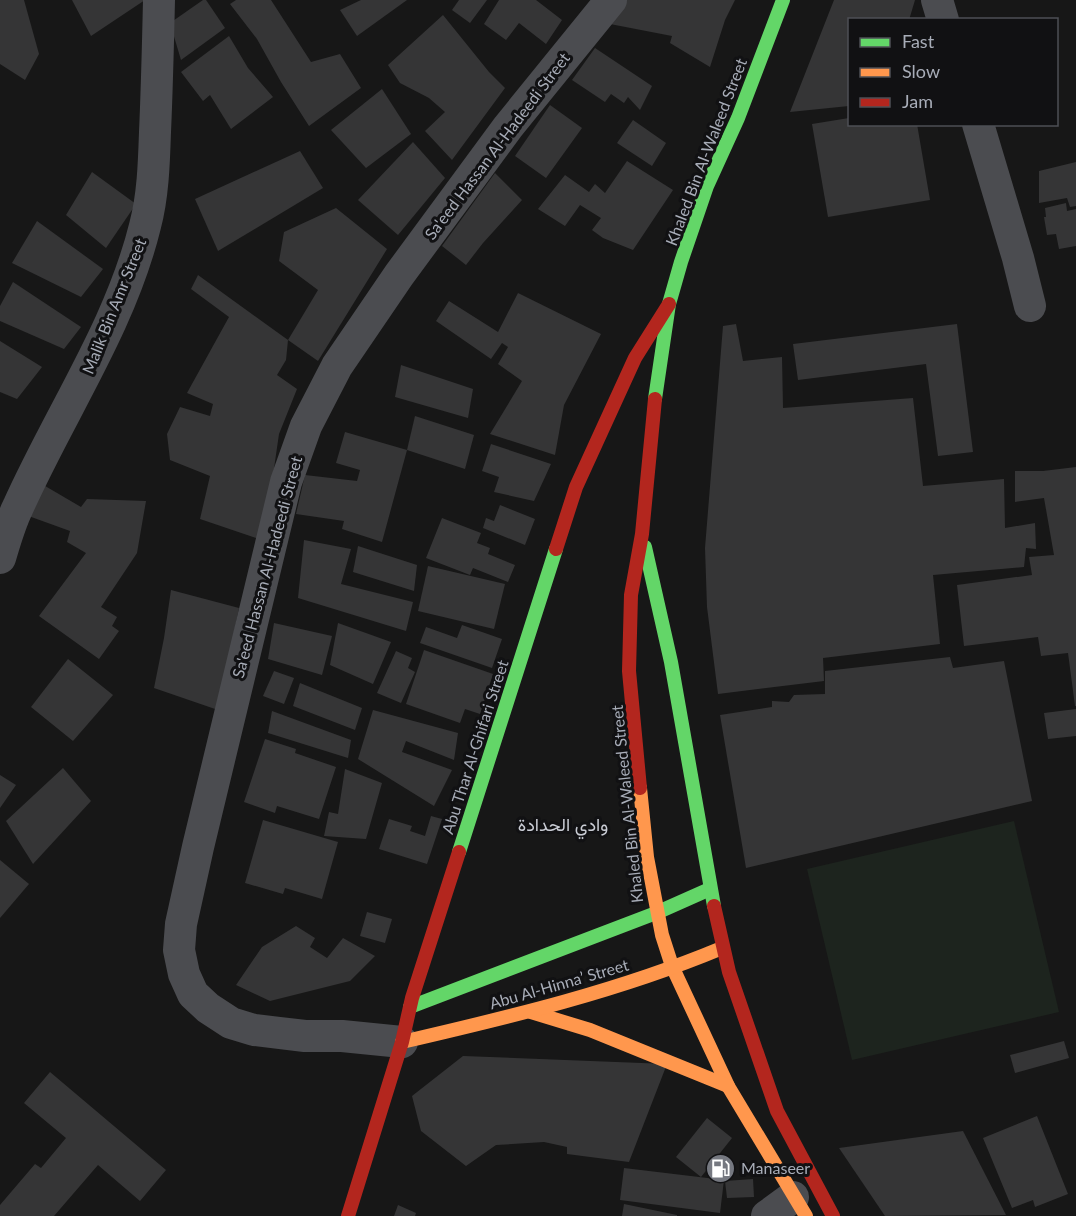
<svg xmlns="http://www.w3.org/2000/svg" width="1076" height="1216" font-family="Lato,Vazirmatn,sans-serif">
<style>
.green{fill:#1d241e}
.building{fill:#353536}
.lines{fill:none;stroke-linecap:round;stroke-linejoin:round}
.street{stroke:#4b4c50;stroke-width:32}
.fast{stroke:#63d668;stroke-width:14}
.slow{stroke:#ff974d;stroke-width:14}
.jam{stroke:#b3261e;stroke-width:14}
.labels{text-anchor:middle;stroke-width:6;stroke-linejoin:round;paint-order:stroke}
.street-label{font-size:16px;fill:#a8adb8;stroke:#111113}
.poi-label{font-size:16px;fill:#a8adb8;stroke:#111113;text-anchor:start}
.neighbourhood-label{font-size:18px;fill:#c9ccd4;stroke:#111113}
</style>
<rect width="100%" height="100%" fill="#171717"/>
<path class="green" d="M1014,821L1059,1012L852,1060L807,869Z"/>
<g class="building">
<path d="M0,0H24L39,54L25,80L0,64Z"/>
<path d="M72,0H145L91,36Z"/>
<path d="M203,0H206L225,28L181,60L170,23Z"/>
<path d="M236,0H271L311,62L340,54L361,88L309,126L281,82L257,39L230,4Z"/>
<path d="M361,0H407L357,36L340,10Z"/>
<path d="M459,0H487L470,23L452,10Z"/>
<path d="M499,0H536L562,20L546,44L519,23L506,40L484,24Z"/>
<path d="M627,0H735L725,20L710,67L670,43L672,36L610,24Z"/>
<path d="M834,0H915L909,20H849V106L790,112Z"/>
<path d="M443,15L489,72L505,88L452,160L425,131L445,112L429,98L400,83L388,65Z"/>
<path d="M229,36L248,68L273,97L231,129L210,95L203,101L181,72Z"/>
<path d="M595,48L652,86L640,110L628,97L624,103L611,94L605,102L572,80Z"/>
<path d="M382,89L411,134L366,168L331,130Z"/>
<path d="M550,105L582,128L546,178L515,156Z"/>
<path d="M849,118V124H917L930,200L828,217L812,124Z"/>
<path d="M633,120L666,143L652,166L617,143Z"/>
<path d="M413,142L445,178L398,235L358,200Z"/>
<path d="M300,151L323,188L218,251L195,199Z"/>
<path d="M627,161L673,190L633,250L603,238L592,230L601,218L580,205L565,226L538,209L565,175L589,192L595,184L605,193Z"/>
<path d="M1076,162V206L1070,207L1067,198L1039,203V171Z"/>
<path d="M92,172L136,204L106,248L66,215Z"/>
<path d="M495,173L522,200L483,243L466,265L442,246Z"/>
<path d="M1066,203L1067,211L1076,209V246L1059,249L1056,234L1047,235L1044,217H1046L1045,208Z"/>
<path d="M336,208L387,249L318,361L288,340L286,360L277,375L297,389L279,434L271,489L259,539L200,519L210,476L170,460L167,434L180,407L210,416L213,404L187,393L229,317L191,289L198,275L288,340L318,290L279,261L284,232Z"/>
<path d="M37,221L103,269L81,297L12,263Z"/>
<path d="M13,282L81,327L64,349L0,321V306Z"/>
<path d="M518,293L601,334L564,405L555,455L490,434L522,381L498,364L508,347L502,343L491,359L436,321L449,301L498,332Z"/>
<path d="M736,324L743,361L782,357L783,408L913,398L923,486L1004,479L1005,528L1035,523L1036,549L1026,548L1024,567L933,575L940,644L823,658L824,681L718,694L707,607L705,548L723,326Z"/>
<path d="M957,324L973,452L938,456L926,364L798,380L793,344Z"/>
<path d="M0,341L42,367L17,399L0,392Z"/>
<path d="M401,365L473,389L468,418L395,397Z"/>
<path d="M415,416L474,435L465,469L407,450Z"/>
<path d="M345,432L407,450L382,542L342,529L344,521L296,514L305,475L357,481L360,470L336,463Z"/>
<path d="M491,444L551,464L534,501L494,492L499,477L482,471Z"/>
<path d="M1076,467V706H1075L1068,653L1041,656L1038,637L964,646L957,585L1032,575L1029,557L1054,555L1044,498L1015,502V471H1043Z"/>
<path d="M40,483L81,507L87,499L146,501L137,553L101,607L117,617L112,626L119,631L99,659L39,616L86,553L67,542L70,531L23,514Z"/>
<path d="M500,505L535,519L525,545L483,528L486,518L494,521Z"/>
<path d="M442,518L481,533L477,543L490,548L488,554L515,565L508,582L473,568L470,575L426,558Z"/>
<path d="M304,540L351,549L341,584L413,602L406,631L298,598Z"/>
<path d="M358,546L417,565L414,591L353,572Z"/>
<path d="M428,566L505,584L494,629L418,611Z"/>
<path d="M171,590L239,608L218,710L154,688L164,638Z"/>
<path d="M274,623L332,636L322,675L268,659Z"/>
<path d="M338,623L391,642L373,684L330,665Z"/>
<path d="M462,625L502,639L492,668L420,643L426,627L457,638Z"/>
<path d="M424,650L493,674L480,714L465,709L460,723L406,704Z"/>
<path d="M396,651L412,658L408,668L415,672L401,703L377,693Z"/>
<path d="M950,657L953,668L1004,661L1032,801L746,868L720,715L772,707V701L789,702L794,695L825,694V671Z"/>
<path d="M68,659L113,695L73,741L31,707Z"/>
<path d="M274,671L294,678L284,704L263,696Z"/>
<path d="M300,683L362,708L355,730L293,706Z"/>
<path d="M1076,709V736L1048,739L1044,713Z"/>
<path d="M373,710L458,733L454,760L406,741L402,752L452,770L434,806L358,759Z"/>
<path d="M272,711L351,740L348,758L268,733Z"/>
<path d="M265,739L296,749L295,753L336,767L319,819L277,806L275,813L244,802Z"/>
<path d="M63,768L91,801L33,864L6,821Z"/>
<path d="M345,769L382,783L366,839L324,836L329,812L338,814Z"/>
<path d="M0,775L16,785L0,808Z"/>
<path d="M431,816L442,819L427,864L379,849L389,819L412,826L410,831L425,836Z"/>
<path d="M263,820L338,842L322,899L285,888L283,894L245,883Z"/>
<path d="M0,860L29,884L0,918Z"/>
<path d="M367,912L392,919L385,943L360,936Z"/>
<path d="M296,926L315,938L310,947L327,958L343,938L375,956L350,981L270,1001L236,985L262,947Z"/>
<path d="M1064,1041L1069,1058L1015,1073L1010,1055Z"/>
<path d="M463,1056L667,1064L629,1162L567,1154V1147L544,1142L496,1145L466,1166L421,1131L412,1096Z"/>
<path d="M50,1072L166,1170L140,1201L98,1165L54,1216H0V1205L35,1164L41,1168L66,1138L24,1103Z"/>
<path d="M1037,1116L1068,1194L1035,1207L1033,1200L1012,1208L983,1138Z"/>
<path d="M707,1118L732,1138L701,1177L676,1157Z"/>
<path d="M963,1131L1006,1215L885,1216L839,1148Z"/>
<path d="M624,1168L724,1180L720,1213L620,1200Z"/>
<path d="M753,1179L754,1197L727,1198L725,1181Z"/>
<path d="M624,1204L677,1215V1216H622Z"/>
<path d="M398,1205L416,1213L415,1216H394Z"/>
</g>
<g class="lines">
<g class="street">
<path d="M937,0L943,20"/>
<path d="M978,124L1018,258L1030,306"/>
<path d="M0,558C5,541 10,523 18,507C60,413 120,327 145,226C153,196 154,163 155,132C157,88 158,44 159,0"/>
<path d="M402,1042L342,1036H305L254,1030L231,1023L208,1008L193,994L184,974L179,950L181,924L198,847L286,482L306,426L337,366L399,275L508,127L611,0"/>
<path d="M767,1216L793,1197"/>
</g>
<g class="fast">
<path d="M655,399L669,304L681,262L707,186L738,118L783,0"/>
<path d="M645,547L671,662L714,906"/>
<path d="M459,852L556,549"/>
<path d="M410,1007L656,913L710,889"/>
</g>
<g class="slow">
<path d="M640,788L647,857L662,935L672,966L728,1086L806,1216"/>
<path d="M531,1012L590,1030L728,1086"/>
<path d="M402,1042C510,1017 619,991 722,948"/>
</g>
<g class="jam">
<path d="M556,549L576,487L635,358L669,304"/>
<path d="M640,788L629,671L631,595L642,534L655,399"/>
<path d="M714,906L729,972L777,1111L833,1216"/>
<path d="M348,1216L402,1042L412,998L459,852"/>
</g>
</g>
<defs>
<symbol id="fuel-disc" viewBox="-11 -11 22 22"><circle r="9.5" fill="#757880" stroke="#111113"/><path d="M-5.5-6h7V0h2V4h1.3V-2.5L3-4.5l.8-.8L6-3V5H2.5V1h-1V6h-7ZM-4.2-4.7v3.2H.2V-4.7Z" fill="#fff"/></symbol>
</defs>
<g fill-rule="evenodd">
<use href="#fuel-disc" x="704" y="1152" width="33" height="33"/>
</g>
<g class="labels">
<g class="street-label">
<text transform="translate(497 146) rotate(-53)" y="6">Sa'eed Hassan Al-Hadeedi Street</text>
<text transform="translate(706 152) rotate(-69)" y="6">Khaled Bin Al-Waleed Street</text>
<text transform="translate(114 306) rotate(-68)" y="6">Malik Bin Amr Street</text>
<text transform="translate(267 567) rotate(-75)" y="6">Sa'eed Hassan Al-Hadeedi Street</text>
<text transform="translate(475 747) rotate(-72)" y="6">Abu Thar Al-Ghifari Street</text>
<text transform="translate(627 804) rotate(-96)" y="6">Khaled Bin Al-Waleed Street</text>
<text transform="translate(559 984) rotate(-16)" y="6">Abu Al-Hinna’ Street</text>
</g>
<g class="poi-label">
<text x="741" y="1174">Manaseer</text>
</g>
<g class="neighbourhood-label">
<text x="563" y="831">وادي الحدادة</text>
</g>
</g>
<rect x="848" y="18" width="210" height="108" fill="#111113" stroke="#4d4f55" stroke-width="1.5"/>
<rect x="860" y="38" width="30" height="9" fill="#63d668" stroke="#4d4f55" stroke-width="1.5"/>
<text x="902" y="48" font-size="18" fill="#a8adb8">Fast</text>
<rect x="860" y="68" width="30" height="9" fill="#ff974d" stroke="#4d4f55" stroke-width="1.5"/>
<text x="902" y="78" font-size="18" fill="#a8adb8">Slow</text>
<rect x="860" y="98" width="30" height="9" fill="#b3261e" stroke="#4d4f55" stroke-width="1.5"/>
<text x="902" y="108" font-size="18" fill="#a8adb8">Jam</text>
</svg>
